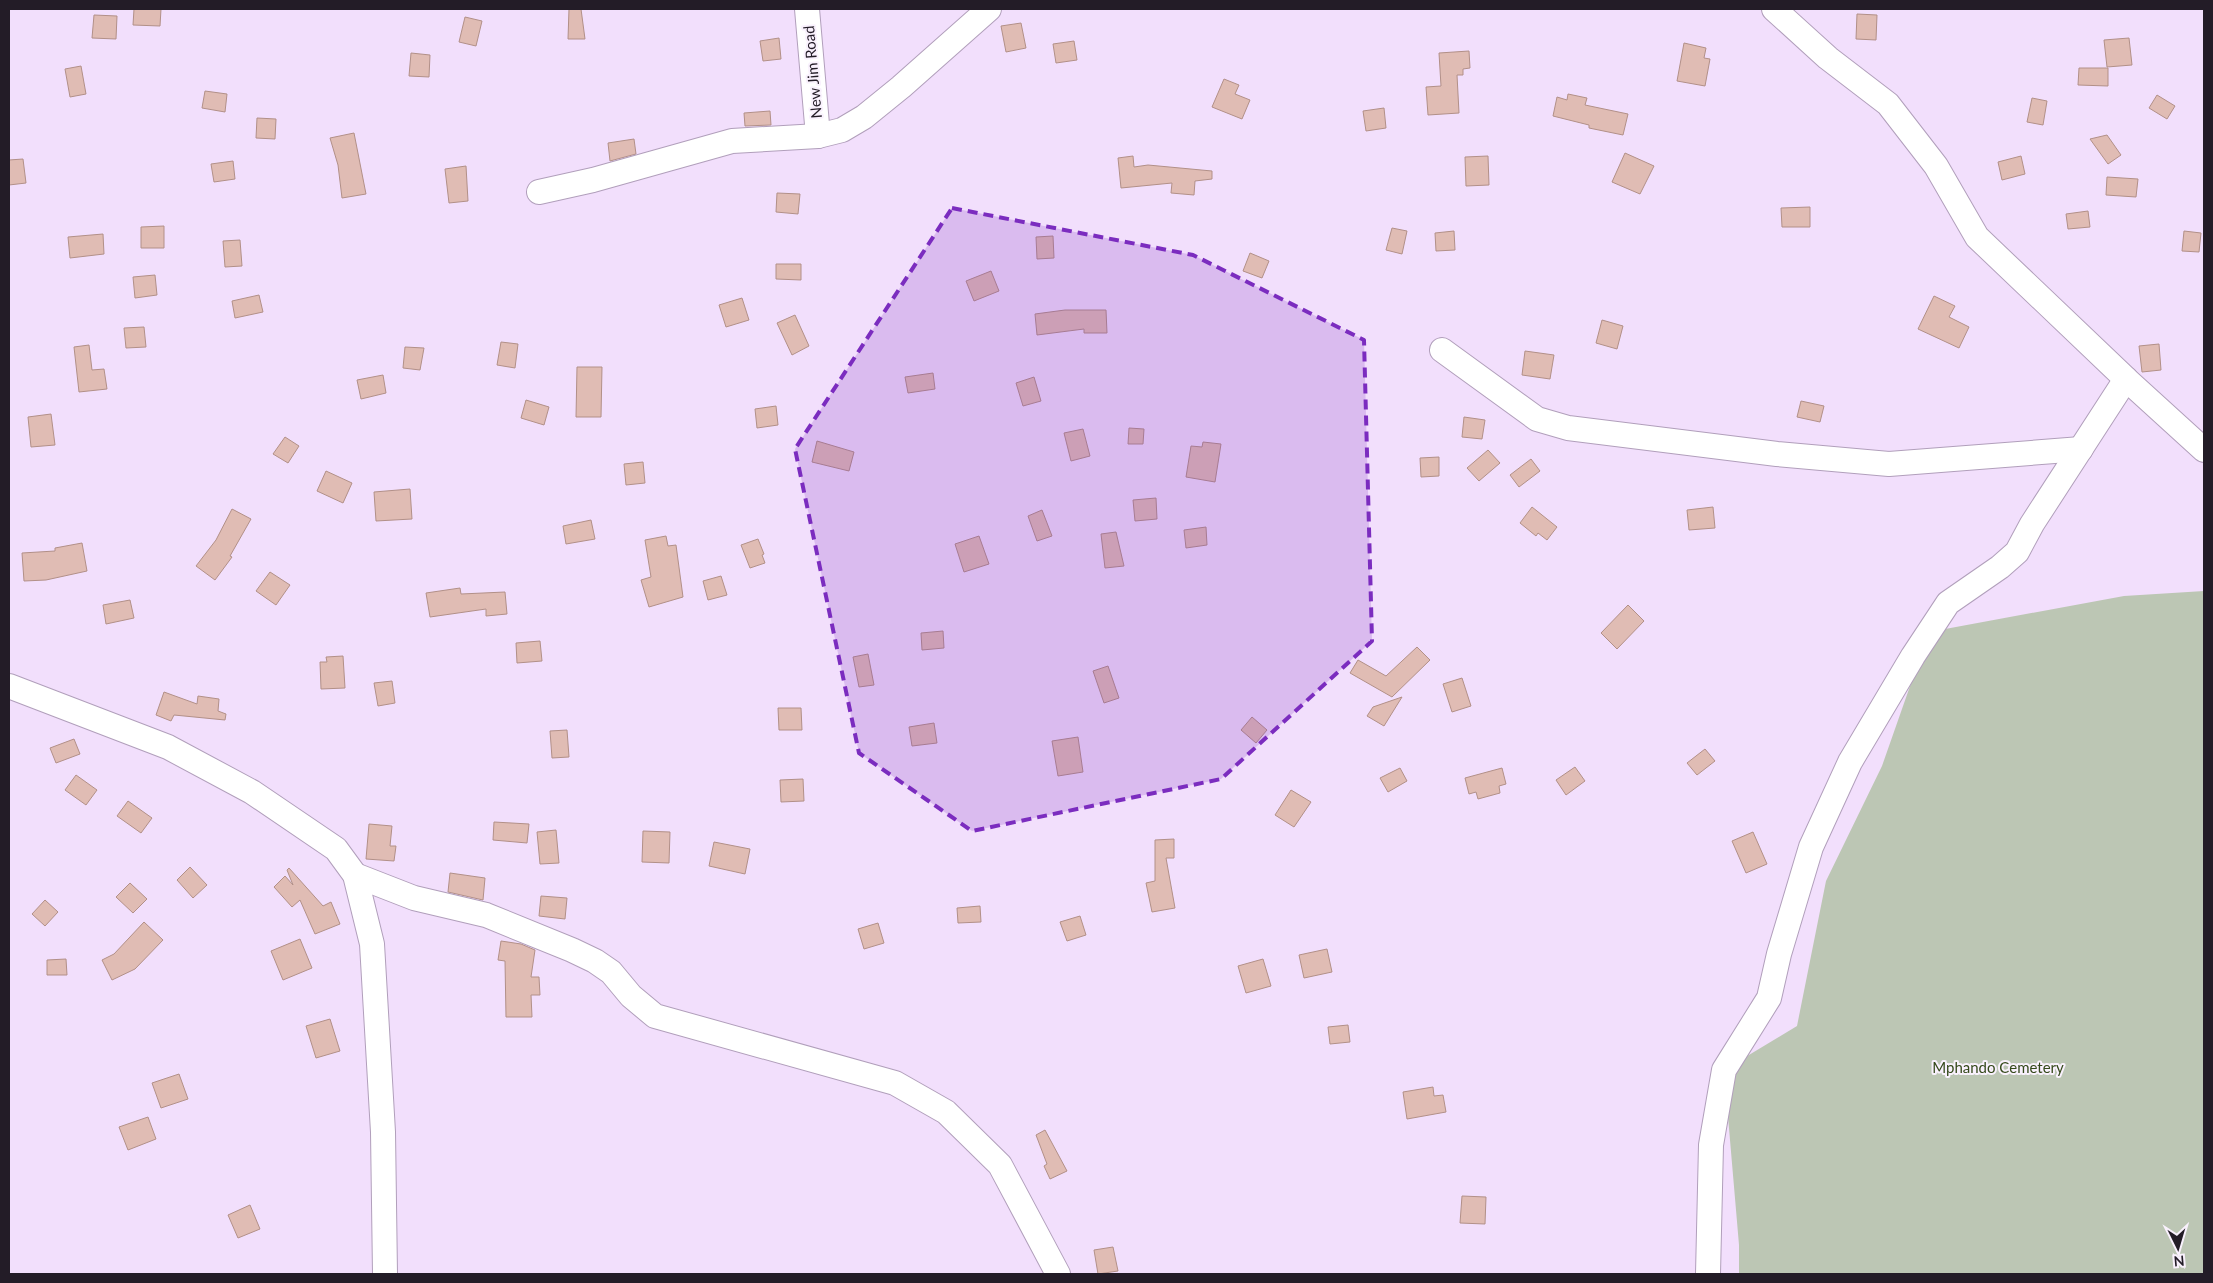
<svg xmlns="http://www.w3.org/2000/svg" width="2213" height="1283" font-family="Lato,sans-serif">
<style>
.green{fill:#bcc6b4}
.building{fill:#e0bcb4;stroke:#b29088}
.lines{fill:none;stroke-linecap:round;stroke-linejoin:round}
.minor-casing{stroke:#b19fbb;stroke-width:26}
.minor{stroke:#fff;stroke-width:24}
.marked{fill:#7b2cbf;fill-opacity:0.2;stroke:#7b2cbf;stroke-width:4;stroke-dasharray:10 6;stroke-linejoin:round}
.labels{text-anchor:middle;stroke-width:4;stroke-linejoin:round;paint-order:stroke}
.street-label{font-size:15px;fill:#231c27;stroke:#f9f1fd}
.park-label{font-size:15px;fill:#34491a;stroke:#f9f1fd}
</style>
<rect width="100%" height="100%" fill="#f2dffc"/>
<path class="green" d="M2204,591V1274H1739V1245L1724,1070L1797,1026L1826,881L1882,766L1929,632L2124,596Z"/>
<g class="building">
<path d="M134,9H161L160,26L133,25Z"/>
<path d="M569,9H581L585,39H568Z"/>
<path d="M1857,14L1877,15L1876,40L1856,39Z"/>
<path d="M94,15L117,16L116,39L92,38Z"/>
<path d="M465,17L482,21L476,46L459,42Z"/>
<path d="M1021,23L1026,48L1006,52L1001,26Z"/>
<path d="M779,38L781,59L763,61L760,41Z"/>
<path d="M2129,38L2132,65L2107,67L2104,40Z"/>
<path d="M1074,41L1077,60L1056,63L1053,44Z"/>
<path d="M1684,43L1706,48L1704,58L1710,59L1705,86L1677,81Z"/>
<path d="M1469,51L1470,68L1463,69V75H1457L1459,113L1428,115L1426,87L1441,86L1439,53Z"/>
<path d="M411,53L430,55L429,77L409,76Z"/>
<path d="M81,66L86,94L70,97L65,69Z"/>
<path d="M2079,68H2108V86L2078,85Z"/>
<path d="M1224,79L1239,85L1235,94L1250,100L1242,119L1212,107Z"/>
<path d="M205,91L227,94L225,112L202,108Z"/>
<path d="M1568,94L1587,98L1585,105L1628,114L1623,135L1589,128V125L1553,116L1557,97L1567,100Z"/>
<path d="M2157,95L2175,106L2167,119L2149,108Z"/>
<path d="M2032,98L2047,101L2043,125L2027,122Z"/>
<path d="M1384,108L1386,128L1366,131L1363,111Z"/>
<path d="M770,111L771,125L745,126L744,113Z"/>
<path d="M257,118L276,119L275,139L256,138Z"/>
<path d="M354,133L366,194L342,198L338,165L330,138Z"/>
<path d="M2107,135L2121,155L2108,164L2090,139Z"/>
<path d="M634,139L636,154L610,161L608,143Z"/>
<path d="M1625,153L1654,166L1640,194L1612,182Z"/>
<path d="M1133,156L1134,167L1148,165L1212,171V179L1195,181L1194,195L1171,193L1172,183L1121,188L1118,158Z"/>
<path d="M1488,156L1489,185L1466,186L1465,157Z"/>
<path d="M2021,156L2025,174L2002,180L1998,162Z"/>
<path d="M23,159L26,183L9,185V160Z"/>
<path d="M233,161L235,179L214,182L211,164Z"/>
<path d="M466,166L468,201L449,203L445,169Z"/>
<path d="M2107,177L2138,179L2136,197L2106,195Z"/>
<path d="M777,193L800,194L798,214L776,212Z"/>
<path d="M1810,207V227H1782L1781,208Z"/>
<path d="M2088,211L2090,227L2068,229L2066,214Z"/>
<path d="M164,226V248H141V227Z"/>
<path d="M1392,228L1407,231L1402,254L1386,250Z"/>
<path d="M1454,231L1455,250L1436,251L1435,233Z"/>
<path d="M2184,231L2201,233L2199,252L2182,251Z"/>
<path d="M103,234L104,254L70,258L68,237Z"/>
<path d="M1053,236L1054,258L1037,259L1036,237Z"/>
<path d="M240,240L242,266L225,267L223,241Z"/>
<path d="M1250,253L1269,261L1262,278L1243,271Z"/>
<path d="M776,264H801V280L776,279Z"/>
<path d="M991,271L999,291L974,301L966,281Z"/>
<path d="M155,275L157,295L135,298L133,277Z"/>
<path d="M259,295L263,312L235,318L232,301Z"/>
<path d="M1934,296L1955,306L1949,317L1969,327L1959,348L1918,329Z"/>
<path d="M742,298L749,320L726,327L719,305Z"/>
<path d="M1065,310H1106L1107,333H1084V329L1037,335L1035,314Z"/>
<path d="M795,315L809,346L792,355L777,323Z"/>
<path d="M1602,320L1623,326L1617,349L1596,343Z"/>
<path d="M144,327L146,347L126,348L124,328Z"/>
<path d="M501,342L518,344L515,368L497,365Z"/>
<path d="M2159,344L2161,370L2142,372L2139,346Z"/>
<path d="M89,345L92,370L104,369L107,389L79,392L74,347Z"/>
<path d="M405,347L424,348L420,370L403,368Z"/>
<path d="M1525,351L1554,355L1550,379L1522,375Z"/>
<path d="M577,367H602L601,417H576Z"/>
<path d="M933,373L935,389L908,393L905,377Z"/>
<path d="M383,375L386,393L361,399L357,380Z"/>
<path d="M1034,377L1041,401L1023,406L1016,383Z"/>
<path d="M526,400L549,407L544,425L521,418Z"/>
<path d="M1801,401L1824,406L1820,422L1797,417Z"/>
<path d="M776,406L778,425L757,428L755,409Z"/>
<path d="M51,414L55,445L31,447L28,417Z"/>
<path d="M1464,417L1485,420L1482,439L1462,437Z"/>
<path d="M1129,428L1144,429L1143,444H1128Z"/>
<path d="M1083,429L1090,456L1071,461L1064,433Z"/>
<path d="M285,437L299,446L288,463L273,454Z"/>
<path d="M817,441L854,452L849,471L812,462Z"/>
<path d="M1203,442L1221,444L1215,482L1186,477L1191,446L1202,447Z"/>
<path d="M1488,450L1500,463L1479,481L1467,468Z"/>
<path d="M1439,457V476L1421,477L1420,458Z"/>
<path d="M1531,459L1540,471L1519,487L1510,475Z"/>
<path d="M643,462L645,483L626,485L624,464Z"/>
<path d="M326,471L352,483L343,503L317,491Z"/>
<path d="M410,489L412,519L376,521L374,492Z"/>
<path d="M1156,498L1157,519L1135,521L1133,500Z"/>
<path d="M1532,507L1557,527L1547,540L1538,533L1536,536L1520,523Z"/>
<path d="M1713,507L1715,528L1689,530L1687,510Z"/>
<path d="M232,509L251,519L230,556L232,557L215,580L196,566L216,540Z"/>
<path d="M1042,510L1052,536L1037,541L1028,516Z"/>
<path d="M591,520L595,539L566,544L563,526Z"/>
<path d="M1206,527L1207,545L1186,548L1184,530Z"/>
<path d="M1116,532L1124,566L1105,568L1101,534Z"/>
<path d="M666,536L668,546L676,545L683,597L649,607L641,580L651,577L645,540Z"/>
<path d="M979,536L989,564L964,572L955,544Z"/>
<path d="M758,539L764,554L762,555L765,563L750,568L741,545Z"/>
<path d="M82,543L87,571L46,580L24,581L22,553L55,551V548Z"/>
<path d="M270,572L290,585L276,605L256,591Z"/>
<path d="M721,576L727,595L708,600L703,581Z"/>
<path d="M460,588L461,594L505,592L507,614L486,616V609L430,617L426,593Z"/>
<path d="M130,600L134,618L106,624L103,605Z"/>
<path d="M1628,605L1644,621L1617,649L1601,633Z"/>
<path d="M943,631L944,648L922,650L921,633Z"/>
<path d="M540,641L542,661L517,663L516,643Z"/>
<path d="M1417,647L1430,660L1392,697L1350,673L1358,660L1386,676Z"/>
<path d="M868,654L874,685L859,687L853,657Z"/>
<path d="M343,656L345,688L321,689L320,662H327L326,657Z"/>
<path d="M1108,666L1119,698L1104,703L1093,671Z"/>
<path d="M1462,678L1471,706L1452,712L1443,684Z"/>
<path d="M392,681L395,703L378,706L374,683Z"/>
<path d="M164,692L197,704L198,696L219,699L218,711L226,714L225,720L174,715L171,721L156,715Z"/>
<path d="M1402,697L1384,726L1367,716L1373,707Z"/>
<path d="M778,708H801L802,730H779Z"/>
<path d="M1252,717L1267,730L1256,743L1241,730Z"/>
<path d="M934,723L937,743L912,746L909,727Z"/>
<path d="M567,730L569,757L552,758L550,731Z"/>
<path d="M1078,737L1083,772L1058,776L1052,741Z"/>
<path d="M74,739L80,754L56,763L50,748Z"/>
<path d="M1705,749L1715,761L1697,775L1687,763Z"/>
<path d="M1575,767L1585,781L1566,795L1556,780Z"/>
<path d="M1400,768L1407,781L1388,792L1380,778Z"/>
<path d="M1502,768L1506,784L1499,786L1500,793L1478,799L1476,792L1469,794L1465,778Z"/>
<path d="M76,775L97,790L86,805L65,790Z"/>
<path d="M803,779L804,801L781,802L780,780Z"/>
<path d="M1291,790L1311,802L1294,827L1275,815Z"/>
<path d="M128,801L152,818L141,833L117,816Z"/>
<path d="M494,822L529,824L527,843L493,840Z"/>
<path d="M369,824L392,826L390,846H396L394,861L366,859Z"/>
<path d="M556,830L559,863L540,864L537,832Z"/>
<path d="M643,831L670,832L669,863L642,862Z"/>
<path d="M1753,832L1767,864L1746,873L1732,841Z"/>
<path d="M1174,839V858H1166L1175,908L1152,912L1146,883L1155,881V840Z"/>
<path d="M714,842L750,849L745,874L709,866Z"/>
<path d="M190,867L207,885L193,898L177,880Z"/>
<path d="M289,868L323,906L331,902L340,924L315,934L300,900L292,907L274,887L285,876L293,885L287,870Z"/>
<path d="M450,873L485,878L483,900L448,892Z"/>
<path d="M130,883L147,899L133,913L116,897Z"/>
<path d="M541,896L567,898L565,919L539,916Z"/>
<path d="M45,900L58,912L45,926L32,914Z"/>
<path d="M980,906L981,922L958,923L957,908Z"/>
<path d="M1080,916L1086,935L1067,941L1060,922Z"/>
<path d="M144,922L163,940L135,969L112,980L102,960L114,954Z"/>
<path d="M878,923L884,943L864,949L858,929Z"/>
<path d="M300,939L312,968L283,980L271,951Z"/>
<path d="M501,941L521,944L535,950L531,977H539L540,995H531L532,1017H506L505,961L498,960Z"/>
<path d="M1327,949L1332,972L1304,978L1299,955Z"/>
<path d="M66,959L67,975H47V960Z"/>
<path d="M1263,959L1271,986L1246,993L1238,966Z"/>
<path d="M330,1019L340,1051L316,1058L306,1026Z"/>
<path d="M1348,1025L1350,1042L1330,1044L1328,1027Z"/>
<path d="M179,1074L188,1099L161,1108L152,1083Z"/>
<path d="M1433,1087L1434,1096L1443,1095L1446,1112L1407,1119L1403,1092Z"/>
<path d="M148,1117L156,1139L128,1150L119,1127Z"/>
<path d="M1045,1130L1067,1171L1050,1179L1044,1166L1047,1164L1036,1135Z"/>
<path d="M1462,1196L1486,1197L1485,1224L1460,1223Z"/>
<path d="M250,1205L260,1229L238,1238L228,1215Z"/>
<path d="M1113,1247L1118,1271L1098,1274L1094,1250Z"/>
</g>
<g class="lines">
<defs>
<g id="minor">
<path d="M807,9L818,136"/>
<path d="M1774,9L1828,58L1888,104L1936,166L1977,237L2126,379L2204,450"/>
<path d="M539,192L593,180L732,141L818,136L842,130L864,117L901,87L989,9"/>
<path d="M1442,350L1537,419L1568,428L1777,454L1889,464L2081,449"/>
<path d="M9,686L168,747L252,792L336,849L355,875L372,944L383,1132L385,1274"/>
<path d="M355,875L414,898L486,915L572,950L595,961L611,972L631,996L655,1016L895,1083L946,1112L1000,1165L1058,1274"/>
<path d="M1708,1274L1711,1145L1724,1070L1769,998L1779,954L1811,847L1850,762L1913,656L1948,603L2000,567L2017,552L2032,524L2126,379"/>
</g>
</defs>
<use href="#minor" class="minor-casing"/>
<use href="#minor" class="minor"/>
</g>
<path class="marked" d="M952,208L1193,255L1364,340L1372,641L1221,779L972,831L859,753L795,449Z"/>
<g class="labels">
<g class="street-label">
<text transform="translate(813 72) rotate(-95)" y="5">New Jim Road</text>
</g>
<g class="park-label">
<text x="1998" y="1073">Mphando Cemetery</text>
</g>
</g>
<rect width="2213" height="1283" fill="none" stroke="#231c27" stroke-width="20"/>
<g transform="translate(2178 1248) rotate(175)" stroke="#f9f1fd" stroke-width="4" paint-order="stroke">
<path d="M0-4L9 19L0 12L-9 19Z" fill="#231c27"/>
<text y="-8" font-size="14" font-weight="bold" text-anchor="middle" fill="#231c27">N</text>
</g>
</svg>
